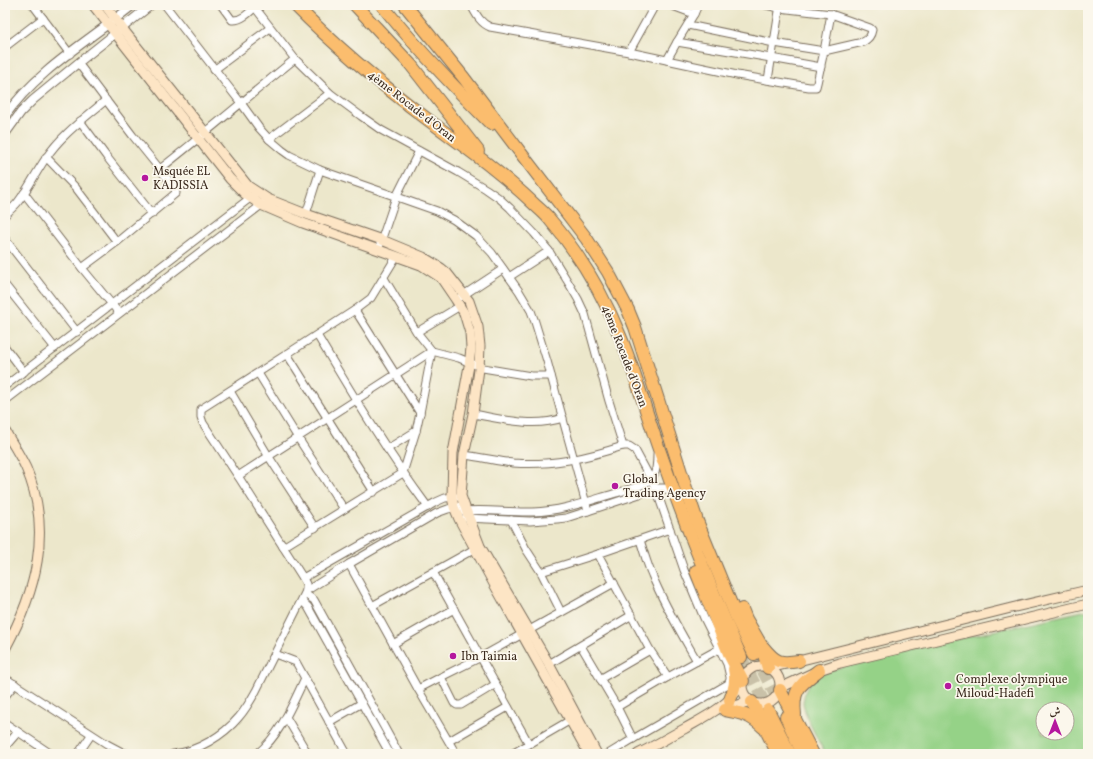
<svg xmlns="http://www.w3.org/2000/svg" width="1093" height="759" font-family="Vollkorn,Amiri,serif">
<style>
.green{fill:#95d287;stroke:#687e52;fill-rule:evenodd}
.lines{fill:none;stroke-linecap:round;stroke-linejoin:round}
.motorway-tunnel{stroke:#c9c1a8;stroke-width:12;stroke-dasharray:12 6;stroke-linecap:butt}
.minor-casing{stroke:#796c5b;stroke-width:9}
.tertiary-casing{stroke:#796c5b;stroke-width:10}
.secondary-casing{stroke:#796c5b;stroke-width:11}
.motorway-casing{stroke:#796c5b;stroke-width:14}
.minor{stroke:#fff;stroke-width:7}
.tertiary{stroke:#fff;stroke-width:8}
.secondary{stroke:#fde5c5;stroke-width:9}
.motorway{stroke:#fbbd6e;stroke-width:12}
.poi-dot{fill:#b5179e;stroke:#fbf7ec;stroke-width:1.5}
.labels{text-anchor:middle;stroke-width:3.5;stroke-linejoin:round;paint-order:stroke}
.street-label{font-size:12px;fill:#3b2a1e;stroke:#fbf7ec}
.poi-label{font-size:12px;fill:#3b2a1e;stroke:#fbf7ec;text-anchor:start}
</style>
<rect width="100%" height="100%" fill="#fbf7ec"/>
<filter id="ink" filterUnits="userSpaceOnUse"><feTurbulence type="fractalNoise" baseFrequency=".025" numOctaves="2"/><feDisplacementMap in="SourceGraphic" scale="8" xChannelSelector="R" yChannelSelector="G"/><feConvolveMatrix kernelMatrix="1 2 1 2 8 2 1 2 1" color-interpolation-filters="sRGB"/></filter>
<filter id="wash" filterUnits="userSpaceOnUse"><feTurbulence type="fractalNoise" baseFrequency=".012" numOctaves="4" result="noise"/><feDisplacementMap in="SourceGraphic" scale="16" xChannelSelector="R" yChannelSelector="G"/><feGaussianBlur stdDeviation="0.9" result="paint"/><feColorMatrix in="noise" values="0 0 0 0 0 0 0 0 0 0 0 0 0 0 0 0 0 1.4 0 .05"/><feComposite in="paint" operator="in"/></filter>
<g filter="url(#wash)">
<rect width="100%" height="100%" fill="#ece7cb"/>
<path class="green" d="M1088,610V754H825L807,718L803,703L805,692L811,680L821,673L872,658ZM1043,709H1067V733H1043Z"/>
</g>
<g filter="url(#ink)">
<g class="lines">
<g class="motorway-tunnel">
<path d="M754,654L779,702"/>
<path d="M741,657L768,710"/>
</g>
<defs>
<g id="minor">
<path d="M33,5L70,54"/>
<path d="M165,5L241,103L259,128L269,139L282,150L289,155L320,170L437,211L454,220L476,236L492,253L519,291L531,311L535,322L547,361L588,511"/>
<path d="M221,5L232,20C241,21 249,13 255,7"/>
<path d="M253,5L295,59L330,93L361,116L381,130L458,172L486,189L499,198L510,208L534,233L549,251L568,282L578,299L585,314L609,401L623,446H629L635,450L656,489L684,570L704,618L727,664L730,677V680L728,684L633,739L608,754"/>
<path d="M471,5C476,14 480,23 490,27L629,52L737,75L809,87H816L817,83L824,51L863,42C869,39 871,36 872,30L870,28L831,14L779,8L766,5"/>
<path d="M670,5L694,14"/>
<path d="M688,25L774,43L824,51L831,14"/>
<path d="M677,42L771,58L821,67"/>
<path d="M5,47L43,18"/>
<path d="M629,52L655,5"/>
<path d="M667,60L677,42L694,14L698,5"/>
<path d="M78,63L133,136L171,183L175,189L176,193L117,242L82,268"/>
<path d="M214,70L270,28"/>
<path d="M768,80L780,5"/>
<path d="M80,121L106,156L152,214"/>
<path d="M269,139L330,93"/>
<path d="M46,157L76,188L117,242"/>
<path d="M160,169C206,133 250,95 295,59"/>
<path d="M24,193L82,268L119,313"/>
<path d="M306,214L320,170"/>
<path d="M5,215C9,211 14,207 18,202C29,188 36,172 46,158C61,135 85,118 106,100"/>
<path d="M5,239L77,332"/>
<path d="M378,250L396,197L419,151"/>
<path d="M509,277L549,251"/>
<path d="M384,278L416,331L432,351L459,358L483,368L531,376H551"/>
<path d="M5,285L55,348"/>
<path d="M456,300L503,269"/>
<path d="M355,310L420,413"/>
<path d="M417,332L460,306"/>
<path d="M317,335C352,394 387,452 428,507"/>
<path d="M5,347L24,372"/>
<path d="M258,373L298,438L344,509"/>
<path d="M5,386L254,195"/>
<path d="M230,391L269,457L315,528"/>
<path d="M5,401L264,203"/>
<path d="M473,414C502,419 533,428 563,418"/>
<path d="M387,449L416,431"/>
<path d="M464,455C480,457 497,461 513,463C552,466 586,458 623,446"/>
<path d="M238,476L432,351"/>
<path d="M374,492L287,354L355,310L371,298L396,257"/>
<path d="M456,512C481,508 507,513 533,512C561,511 586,502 613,494C624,490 649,486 654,475C657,469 657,461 657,454"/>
<path d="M465,518L530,521L557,519L566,518L588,511L658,488H664L668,490"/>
<path d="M511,520L526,549L541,572L561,612"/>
<path d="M640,540C644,552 647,564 652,575C664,605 681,633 697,661"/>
<path d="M283,547L403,473L416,431L420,413L432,351"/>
<path d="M598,554L650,650L668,677"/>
<path d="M349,564L418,689L456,754"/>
<path d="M433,572L529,744"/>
<path d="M541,572L598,554L670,529"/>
<path d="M303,578L436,502L445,498L457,497"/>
<path d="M306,591L349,564L437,513L448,509L464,505"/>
<path d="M305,594L314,600L399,754"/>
<path d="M302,601L308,607L390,754"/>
<path d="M372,606L478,547"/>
<path d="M393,644L454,609"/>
<path d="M581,646L617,707L633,739"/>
<path d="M275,654L296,662L347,754"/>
<path d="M549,664L632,615"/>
<path d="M441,677L454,703L457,705H461L496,684"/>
<path d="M5,678L107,744L124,753L131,754"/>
<path d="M600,679L650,650"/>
<path d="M418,689L441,677L481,657L614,583"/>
<path d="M5,696L15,684"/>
<path d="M617,707L668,677L719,649"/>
<path d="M286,717L308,754"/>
<path d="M329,722L362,703"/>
<path d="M5,723L51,754"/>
<path d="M449,741L508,707"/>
<path d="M5,747L18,732"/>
<path d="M78,754L91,735"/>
<path d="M173,754C197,752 224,735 239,717C246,709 251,700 256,691L306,591V584L303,578L238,476L203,423L201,417V409L287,354"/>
<path d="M257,754C281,734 292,705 305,678"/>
<path d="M512,754L574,718"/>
</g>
<g id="tertiary">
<path d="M5,116C37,70 90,40 133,5"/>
<path d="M5,134L21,112L33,100L78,63L151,5"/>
</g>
<g id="secondary">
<path d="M93,5L230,179L245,194L261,205L303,223L421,265L441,278L456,300L464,313L470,333L471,348L469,366L453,453L452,497L454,507L459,519L494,584L589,754"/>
<path d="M105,5L122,28L248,186L268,199L306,214L382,240L423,257L441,268L447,273L469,301L478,327L480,346L479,369L473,414L464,455L461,496L466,510L480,546L549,664L597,754"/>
<path d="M5,431C12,443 20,455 26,468C53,530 36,592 5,649"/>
<circle cx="761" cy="685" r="19"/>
<path d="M770,668L1011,608L1088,590"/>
<path d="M780,688L819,670L840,663L1088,604"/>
<path d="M724,710L750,701"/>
<path d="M638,754C654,746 669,737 684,729C707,716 727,707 742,684"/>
</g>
<g id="motorway">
<path d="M295,5C337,48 383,86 431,122C466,148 502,173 533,203C539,209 546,214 551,221C580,255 603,294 620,336C636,374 646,413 660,452C684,521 711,590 741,657"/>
<path d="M355,5L411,65L478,151"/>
<path d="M382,5C415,47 453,86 491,124"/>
<path d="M405,5L464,78L523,156L586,238L608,272L628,310L635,327L686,488L697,521L738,621L754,654"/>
<path d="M696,571L730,656L743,681"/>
<path d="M742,609L746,619L761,645L768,668"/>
<path d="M763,647C776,663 780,664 799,661"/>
<path d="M780,690L813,754"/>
<path d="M730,700C734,689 737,681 734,669"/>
<path d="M752,702L778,754"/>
<path d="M725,710C742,713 750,715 763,727"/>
<path d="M768,710L790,754"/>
<path d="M795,715C792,689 800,685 819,670"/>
<path d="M786,717L803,754"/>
</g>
</defs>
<use href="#minor" class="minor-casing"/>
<use href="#tertiary" class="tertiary-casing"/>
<use href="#secondary" class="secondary-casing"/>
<use href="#motorway" class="motorway-casing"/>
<use href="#minor" class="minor"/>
<use href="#tertiary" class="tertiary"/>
<use href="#secondary" class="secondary"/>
<use href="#motorway" class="motorway"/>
</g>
</g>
<g class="poi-dot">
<circle cx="145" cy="178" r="4"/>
<circle cx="615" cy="486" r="4"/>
<circle cx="453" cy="656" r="4"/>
<circle cx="948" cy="686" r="4"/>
</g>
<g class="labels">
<g class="street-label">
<text transform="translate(412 106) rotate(38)" y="4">4ème Rocade d'Oran</text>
<text transform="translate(625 356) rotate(69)" y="4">4ème Rocade d'Oran</text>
</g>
<g class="poi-label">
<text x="153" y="175">Msquée EL<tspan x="153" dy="14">KADISSIA</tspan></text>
<text x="623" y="483">Global<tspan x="623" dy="14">Trading Agency</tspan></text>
<text x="461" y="660">Ibn Taimia</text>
<text x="956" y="683">Complexe olympique<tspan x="956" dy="14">Miloud-Hadefi</tspan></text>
</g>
</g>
<rect width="1093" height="759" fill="none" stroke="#fbf7ec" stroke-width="20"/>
<g transform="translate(1055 721)"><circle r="19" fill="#fbf7ec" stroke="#aea59a"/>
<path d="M0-3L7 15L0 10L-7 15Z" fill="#b5179e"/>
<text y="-6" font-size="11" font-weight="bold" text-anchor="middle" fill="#3b2a1e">ش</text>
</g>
</svg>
